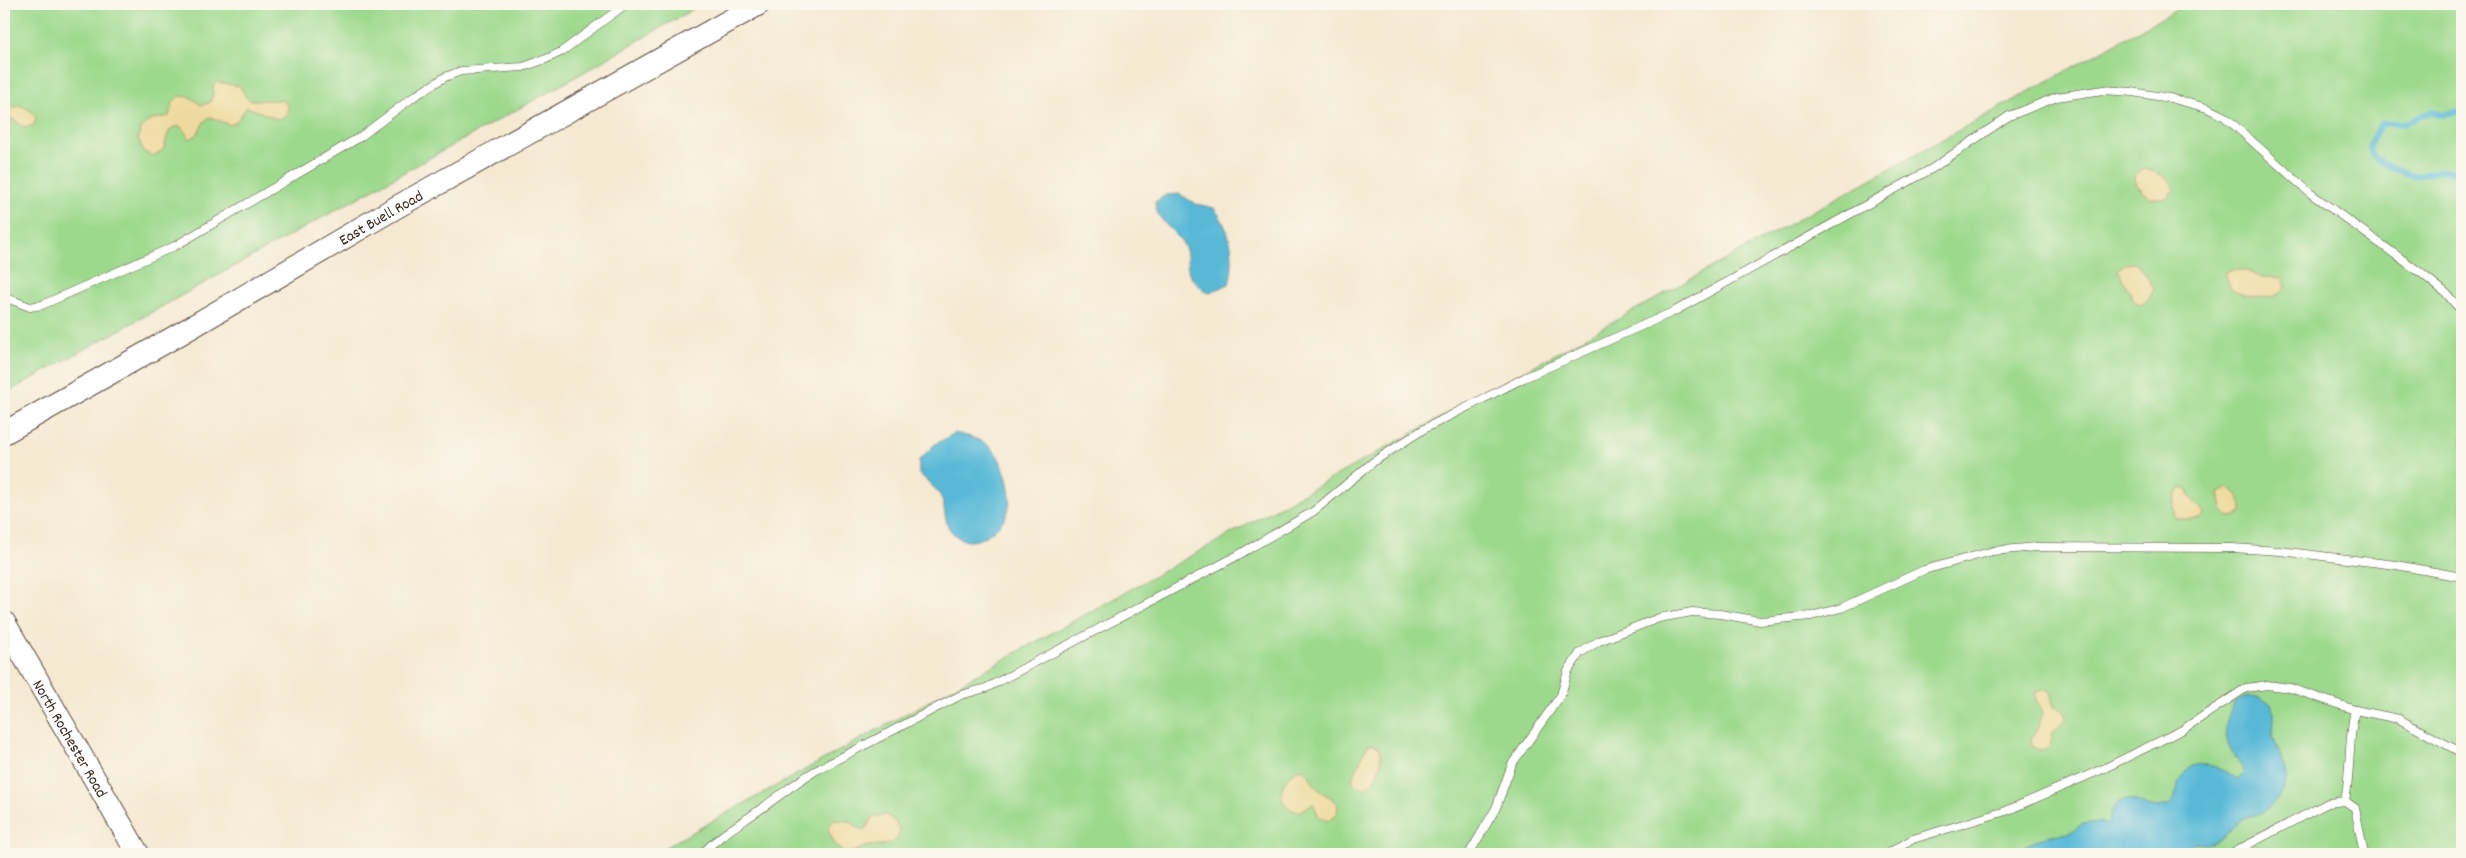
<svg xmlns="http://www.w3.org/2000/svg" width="2466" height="858" font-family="Dekko,sans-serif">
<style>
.green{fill:#9dd98d;stroke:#6c8256}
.sand{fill:#eeda9e;stroke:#94825e}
.water{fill:#59b9d7;stroke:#4a727a}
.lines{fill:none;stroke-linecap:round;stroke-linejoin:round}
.stream{stroke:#59b9d7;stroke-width:6}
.lane-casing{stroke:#574739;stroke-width:9}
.secondary-casing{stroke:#574739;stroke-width:24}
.lane{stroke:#fff;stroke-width:8}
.secondary{stroke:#fff;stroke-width:22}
.labels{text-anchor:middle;stroke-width:4.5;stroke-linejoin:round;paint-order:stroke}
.street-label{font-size:16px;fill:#3b2a1e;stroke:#fbf7ec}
</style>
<rect width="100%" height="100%" fill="#fbf7ec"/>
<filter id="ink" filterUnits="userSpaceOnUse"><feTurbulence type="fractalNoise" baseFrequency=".02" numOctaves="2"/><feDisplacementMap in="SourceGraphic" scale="10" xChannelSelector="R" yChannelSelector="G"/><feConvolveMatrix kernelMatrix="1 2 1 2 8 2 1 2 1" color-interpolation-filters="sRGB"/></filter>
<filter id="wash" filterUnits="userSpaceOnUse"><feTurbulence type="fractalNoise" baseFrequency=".0096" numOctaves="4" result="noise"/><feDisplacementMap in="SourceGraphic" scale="20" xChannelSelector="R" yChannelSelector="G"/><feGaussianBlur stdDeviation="1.12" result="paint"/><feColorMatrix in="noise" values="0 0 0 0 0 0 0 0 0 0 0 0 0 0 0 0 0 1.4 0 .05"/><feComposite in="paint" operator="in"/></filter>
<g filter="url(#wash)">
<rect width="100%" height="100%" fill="#f5e9d2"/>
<g class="green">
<path d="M4,4H702L563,84L4,394Z"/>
<path d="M2187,4H2462V854H653Z"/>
</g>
<g class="sand">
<path d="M217,82L240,86L246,97L250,100H283L288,106C289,113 285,118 277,119L247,107L235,123L230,125L210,117C200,122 201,135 190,139L181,127C166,124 168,140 163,150L153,156L144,152L138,138C142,119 153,120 169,116L173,102L179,96L190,97L201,105L209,103L213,95V86Z"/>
<path d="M20,105L31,111L36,117L34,125L25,128L11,118L7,120L4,127V106L10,109Z"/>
<path d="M2143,169C2154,171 2171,177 2174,189L2167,198H2150L2137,185L2134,176Z"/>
<path d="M2135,263L2143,270L2154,289L2149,299L2141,305L2134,301L2118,270L2124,264Z"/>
<path d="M2232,269L2246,271L2262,277L2283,278L2286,287C2276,304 2246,297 2231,290L2225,273Z"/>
<path d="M2182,488L2188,490C2192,506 2201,503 2205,514L2202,519H2176C2171,509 2173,494 2182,488Z"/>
<path d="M2229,488C2238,493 2243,502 2242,513L2236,516L2228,517L2223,510L2218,493Z"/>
<path d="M2046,689L2050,692L2054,707L2063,710L2067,717L2053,733L2050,745L2046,749L2039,750L2032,746L2031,739L2038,728L2043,713L2036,700L2035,693Z"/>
<path d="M1373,744L1379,748C1385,762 1377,780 1365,788C1344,784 1355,776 1359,764C1361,758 1364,752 1368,745Z"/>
<path d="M1302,769C1310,773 1311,782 1318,789C1324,794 1332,797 1338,804L1337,815L1328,821L1319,817L1313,803L1299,812C1295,811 1290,810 1287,807C1274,794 1286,771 1302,769Z"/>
<path d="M885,815L893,819L900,830C897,849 879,843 865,847C858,849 853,853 846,854C837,850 831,838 828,828L834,820L849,821C867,832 860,836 873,817Z"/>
</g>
<g class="water">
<path d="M1179,194L1196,204L1214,208C1231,231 1236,256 1229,284L1208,293C1202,288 1193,281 1189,273C1185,262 1191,253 1180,240C1170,226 1156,220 1155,202L1166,195Z"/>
<path d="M955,433C968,436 980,439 990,447C1004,459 1014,494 1008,511C1004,525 979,546 964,540C943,532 947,516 942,499C938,490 927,480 919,474V460L934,445Z"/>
<path d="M2249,697L2260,698L2271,704L2274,712L2273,736L2288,775C2286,791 2273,808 2258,814C2253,816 2248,816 2243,819C2226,833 2218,848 2194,843L2184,854H2012L2026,845L2050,835L2069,833L2082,824L2098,822L2109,825C2110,810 2118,794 2136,801C2141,803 2145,806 2151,807C2157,808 2164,805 2170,804C2177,795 2178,785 2183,776C2194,753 2224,770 2238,779L2245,772C2234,755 2220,738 2228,717C2233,704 2235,700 2249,697Z"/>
</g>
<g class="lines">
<path class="stream" d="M2462,111L2442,114L2431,112L2405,123L2382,124C2366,143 2364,155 2389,166C2397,170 2406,174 2415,175C2430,176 2437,168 2454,172L2462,188"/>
</g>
</g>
<g filter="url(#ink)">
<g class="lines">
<defs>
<g id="lane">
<path d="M4,297L30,307L42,305L175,246L360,137L412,98L445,77L461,71L523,67L546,59L561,52L626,4"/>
<path d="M2345,801L2355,808L2364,854"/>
<path d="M702,854C718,836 738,825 758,811C777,798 794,783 815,771L961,695L986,688L1233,558L1314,511L1373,462L1424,429L1524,378L1675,311L1933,168L2009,116L2057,97L2103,90L2132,92L2170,98L2207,108L2225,117L2310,193L2421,273L2446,293L2457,306L2462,307"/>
<path d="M1469,854L1496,808L1512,764L1561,695L1568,671L1580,653L1599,641L1659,618L1692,612L1720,614L1760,621L1811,616L1841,608L1924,570L1993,551L2036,547L2232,548L2280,551L2396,565L2462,577"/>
<path d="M1887,854L1913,839L2006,811L2105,768L2182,730L2246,688L2267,685L2290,688L2355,710L2399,719L2462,753"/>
<path d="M2230,854L2328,803L2345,801C2351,771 2348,740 2355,710"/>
</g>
<g id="secondary">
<path id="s1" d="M4,433L178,335L395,208L759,4"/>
<path id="s2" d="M4,622L138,854"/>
</g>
</defs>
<use href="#lane" class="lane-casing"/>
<use href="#secondary" class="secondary-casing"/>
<use href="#lane" class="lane"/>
<use href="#secondary" class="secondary"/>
</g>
</g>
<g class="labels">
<g class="street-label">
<text dy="6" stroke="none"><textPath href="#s1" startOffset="434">East Buell Road</textPath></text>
<text dy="6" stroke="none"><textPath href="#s2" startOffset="134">North Rochester Road</textPath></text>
</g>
</g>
<rect width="2466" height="858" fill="none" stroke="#fbf7ec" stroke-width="20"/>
</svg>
